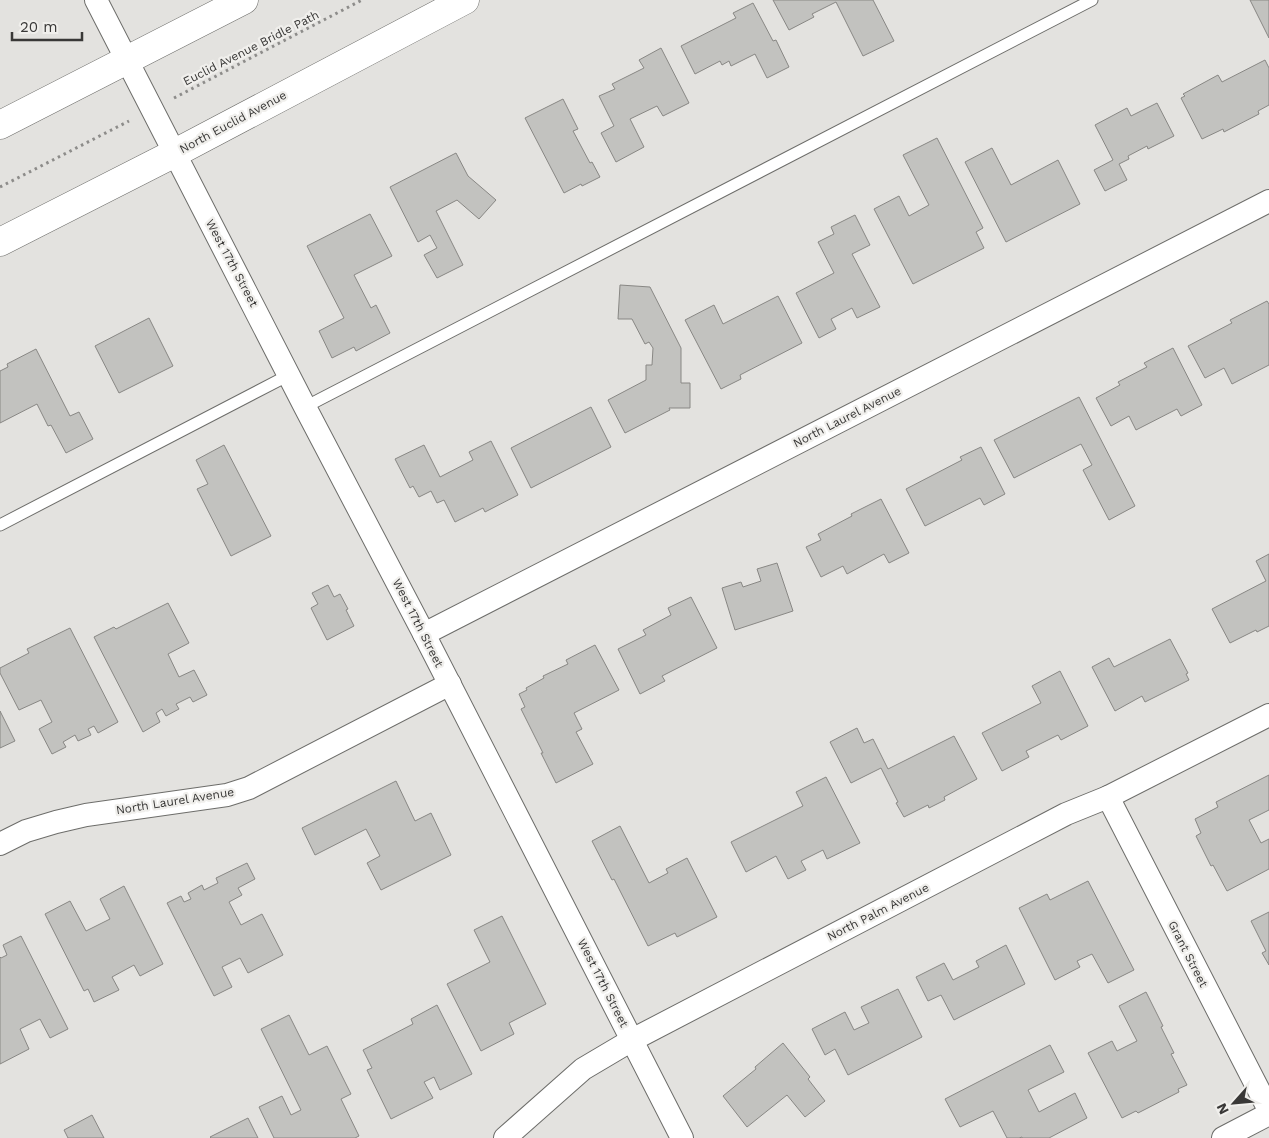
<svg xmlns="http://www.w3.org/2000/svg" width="1269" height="1138" font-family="'Work Sans',sans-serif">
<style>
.building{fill:#c2c2bf;stroke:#888784}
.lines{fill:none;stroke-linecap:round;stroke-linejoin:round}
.service-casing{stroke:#6d6d6a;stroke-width:13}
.minor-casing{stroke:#6d6d6a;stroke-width:24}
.secondary-casing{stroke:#6d6d6a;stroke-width:29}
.path{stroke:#8d8c8a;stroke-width:3;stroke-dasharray:2.5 4;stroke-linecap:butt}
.service{stroke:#fff;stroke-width:11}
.minor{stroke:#fff;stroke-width:22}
.secondary{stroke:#fff;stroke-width:28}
.labels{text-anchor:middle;stroke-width:4.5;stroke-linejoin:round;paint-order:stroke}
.street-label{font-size:12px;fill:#393837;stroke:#f0efec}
</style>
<rect width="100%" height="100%" fill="#e3e2df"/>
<g class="building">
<path d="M773,0H873L894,41L863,56L836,2L812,14L814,17L789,30Z"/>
<path d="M1250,0H1269V38Z"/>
<path d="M753,3L773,41L776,40L789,67L767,78L755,54L731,66L729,61L722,65L720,61L695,74L681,46L736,18L733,13Z"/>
<path d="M661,48L689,103L663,116L657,106L630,119L644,147L616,162L601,133L614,126L599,96L615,89L612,84L644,68L639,60Z"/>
<path d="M1265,60L1269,68V105L1258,111L1259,114L1224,132L1223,129L1202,139L1181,98L1185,96L1183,94L1218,75L1222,82Z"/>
<path d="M563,99L578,129L573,131L590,163L592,162L600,177L582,186L581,184L564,193L525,118Z"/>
<path d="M1157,103L1174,136L1148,149L1147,146L1128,156L1129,159L1119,164L1127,180L1105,191L1094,170L1113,160L1095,125L1127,108L1131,116Z"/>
<path d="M937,138L983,228L976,232L984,248L913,284L874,209L899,196L909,216L929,205L903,155Z"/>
<path d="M992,148L1011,185L1058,160L1080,204L1006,242L965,162Z"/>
<path d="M456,153L468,176L496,200L479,219L457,200L436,211L463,265L437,278L424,255L437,248L430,235L418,242L390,187Z"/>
<path d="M370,214L392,256L354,275L371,308L376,305L390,333L356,351L354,347L332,358L319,331L344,318L307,246Z"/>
<path d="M855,215L870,245L852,254L880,307L857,318L852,308L831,319L836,329L819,338L796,293L834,273L818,242L834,234L831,227Z"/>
<path d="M620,285L650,287L681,348V383H690V408H669L670,410L625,433L608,400L646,380V365H652L653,348L649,342L645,344L632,319H618Z"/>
<path d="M778,296L802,343L740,375L741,379L721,389L685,320L714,305L723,324Z"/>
<path d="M1267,301L1269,304V365L1232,384L1224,368L1205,378L1188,346L1232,323L1230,320Z"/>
<path d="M149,318L173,366L119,393L95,346Z"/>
<path d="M1173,348L1202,405L1181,416L1177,409L1136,430L1129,416L1111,426L1096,398L1120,385L1118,382L1147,367L1144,363Z"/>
<path d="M36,349L70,416L79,412L93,439L66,453L51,425L48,426L37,404L0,423V371L8,367L7,364Z"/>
<path d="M1079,397L1135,506L1109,520L1083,470L1092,465L1081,444L1014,478L994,440Z"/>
<path d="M591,407L611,447L531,488L511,448Z"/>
<path d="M491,441L518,495L485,512L483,508L455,522L444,500L437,503L431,491L419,497L413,486L410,488L395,459L424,445L440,477L473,460L469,452Z"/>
<path d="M224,445L271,536L231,556L197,489L208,484L196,460Z"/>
<path d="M981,447L1005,494L984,505L980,498L925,526L906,489L962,460L960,457Z"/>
<path d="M881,499L909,553L889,563L884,554L847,574L843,566L821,577L806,547L821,540L818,534L852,516L851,514Z"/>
<path d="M1269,554V626L1257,632L1256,630L1230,643L1212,609L1266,581L1256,561Z"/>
<path d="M777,563L793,611L735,630L722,588L741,582L743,587L761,581L757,569Z"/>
<path d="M328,585L334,597L340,594L348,609L346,610L354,626L327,640L311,608L318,604L312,593Z"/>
<path d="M691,597L717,648L662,676L665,681L640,694L618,649L646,635L643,630L671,615L668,608Z"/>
<path d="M168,603L189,643L168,654L179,677L194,670L207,695L193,702L190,697L176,704L179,709L166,716L162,709L156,713L160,722L143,732L94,637L114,627L116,629Z"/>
<path d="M70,628L118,722L98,733L94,726L88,729L91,735L78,741L75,735L63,742L66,747L52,754L39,729L52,722L41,700L19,710L0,673V668L29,653L27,649Z"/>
<path d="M1170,639L1188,673L1186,674L1189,680L1145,702L1142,696L1115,711L1092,667L1109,658L1114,667Z"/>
<path d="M595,645L619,690L574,713L582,729L576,732L593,764L556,783L541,753H543L521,709L525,707L519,694L527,690L526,688L544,678L543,676L568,664L566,660Z"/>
<path d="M1060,671L1088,726L1061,740L1058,735L1026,751L1029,757L1002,771L982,733L1041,703L1032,686Z"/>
<path d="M0,711L15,741L0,748Z"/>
<path d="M857,728L864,743L873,739L888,769L954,736L977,779L944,797L945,800L929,808L928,805L904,817L896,803L898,802L881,768L851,783L830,742Z"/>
<path d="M1269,775V810L1249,820L1261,843L1269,839V869L1227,891L1213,865L1211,866L1196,836L1201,833L1195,819L1218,807L1216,802Z"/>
<path d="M826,777L860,843L827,859L823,850L801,861L806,870L788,879L776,856L746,872L731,842L803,806L796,792Z"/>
<path d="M396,781L415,821L431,813L451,855L381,890L367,863L380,856L366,829L315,855L302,828Z"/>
<path d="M620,826L649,883L668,873L666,869L687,858L717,917L677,937L675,933L648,946L614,879L612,880L592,841Z"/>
<path d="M247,863L255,879L238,888L242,895L229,902L241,925L262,914L283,955L248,973L240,958L222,967L232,987L214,996L167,903L181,896L184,902L191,899L188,893L202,885L204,890L218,883L216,878Z"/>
<path d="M1088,881L1134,970L1108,983L1092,954L1077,961L1080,967L1055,980L1019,908L1047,894L1050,900Z"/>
<path d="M124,886L163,964L140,976L134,965L112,977L119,990L94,1002L88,989L84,991L45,914L70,901L86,931L110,919L100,899Z"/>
<path d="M1269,912V965L1262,953L1266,951L1251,921Z"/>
<path d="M502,916L546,1004L509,1023L514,1034L481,1051L447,984L490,962L474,930Z"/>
<path d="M21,936L68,1029L50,1038L40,1019L20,1029L29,1049L0,1064V957L1,958L7,955L3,945Z"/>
<path d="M1006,945L1025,984L954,1020L941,995L928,1001L916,977L944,963L953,980L979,967L976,961Z"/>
<path d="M898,989L922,1037L848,1075L835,1049L825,1055L812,1029L845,1012L854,1030L869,1023L861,1007Z"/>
<path d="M1146,992L1163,1026L1161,1027L1174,1053L1171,1054L1187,1085L1178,1089L1179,1092L1138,1113L1136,1111L1122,1118L1088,1053L1112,1041L1117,1051L1137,1041L1119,1006Z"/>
<path d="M437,1005L472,1074L440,1090L434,1077L424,1082L433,1098L391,1119L367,1070L372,1068L363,1050L413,1024L411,1019Z"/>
<path d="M289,1015L309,1055L327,1046L351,1094L341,1099L359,1136L355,1138H274L259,1107L282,1096L291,1115L301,1110L261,1029Z"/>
<path d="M783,1043L810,1077L808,1079L825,1101L805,1117L787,1095L747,1127L723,1096L756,1069L755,1067Z"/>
<path d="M1050,1045L1064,1072L1028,1090L1039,1112L1075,1093L1087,1118L1049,1138H1022V1137L1019,1138H1007L993,1111L960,1127L945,1099Z"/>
<path d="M92,1115L104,1138H68L64,1130Z"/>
<path d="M248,1118L258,1138H211L210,1137Z"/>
</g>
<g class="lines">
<defs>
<g id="service">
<path d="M305,407L1092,0"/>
<path d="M0,525L289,375"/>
</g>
<g id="minor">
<path d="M96,0L305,407L424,634L682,1138"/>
<path d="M424,634L1269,201"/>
<path d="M1108,797L1269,1110"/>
<path d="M0,844L26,831L56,822L86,815L227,795L249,788L450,684"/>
<path d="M505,1138L583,1069L632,1040L1066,814L1108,797L1269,715"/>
<path d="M1223,1138L1269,1114"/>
</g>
<g id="secondary">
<path d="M0,125L244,0"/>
<path d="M0,242L175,153L465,0"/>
</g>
</defs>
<use href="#service" class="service-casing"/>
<use href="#minor" class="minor-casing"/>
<use href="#secondary" class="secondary-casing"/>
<g class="path">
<path d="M174,98L362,0"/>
<path d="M0,187L129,121"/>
</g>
<use href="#service" class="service"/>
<use href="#minor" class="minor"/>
<use href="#secondary" class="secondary"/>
</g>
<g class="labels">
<g class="street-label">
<text transform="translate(251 48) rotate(-27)" y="4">Euclid Avenue Bridle Path</text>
<text transform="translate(233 122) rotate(-28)" y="4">North Euclid Avenue</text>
<text transform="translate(232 263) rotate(62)" y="4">West 17th Street</text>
<text transform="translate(847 417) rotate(-27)" y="4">North Laurel Avenue</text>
<text transform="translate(418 623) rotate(63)" y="4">West 17th Street</text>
<text transform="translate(175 801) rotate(-9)" y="4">North Laurel Avenue</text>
<text transform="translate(878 912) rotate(-27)" y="4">North Palm Avenue</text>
<text transform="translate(1188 954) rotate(63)" y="4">Grant Street</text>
<text transform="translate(603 983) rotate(63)" y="4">West 17th Street</text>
</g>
</g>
<g transform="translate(1234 1103) rotate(243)" stroke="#f0efec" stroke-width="4" paint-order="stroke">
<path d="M0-4L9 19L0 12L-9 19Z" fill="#393837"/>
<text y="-8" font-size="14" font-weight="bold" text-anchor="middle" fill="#393837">N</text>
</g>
<path d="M12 32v8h70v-8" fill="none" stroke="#393837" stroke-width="2.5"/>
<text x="20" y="32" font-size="15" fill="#393837" stroke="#f0efec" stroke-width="4" paint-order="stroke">20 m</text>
</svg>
